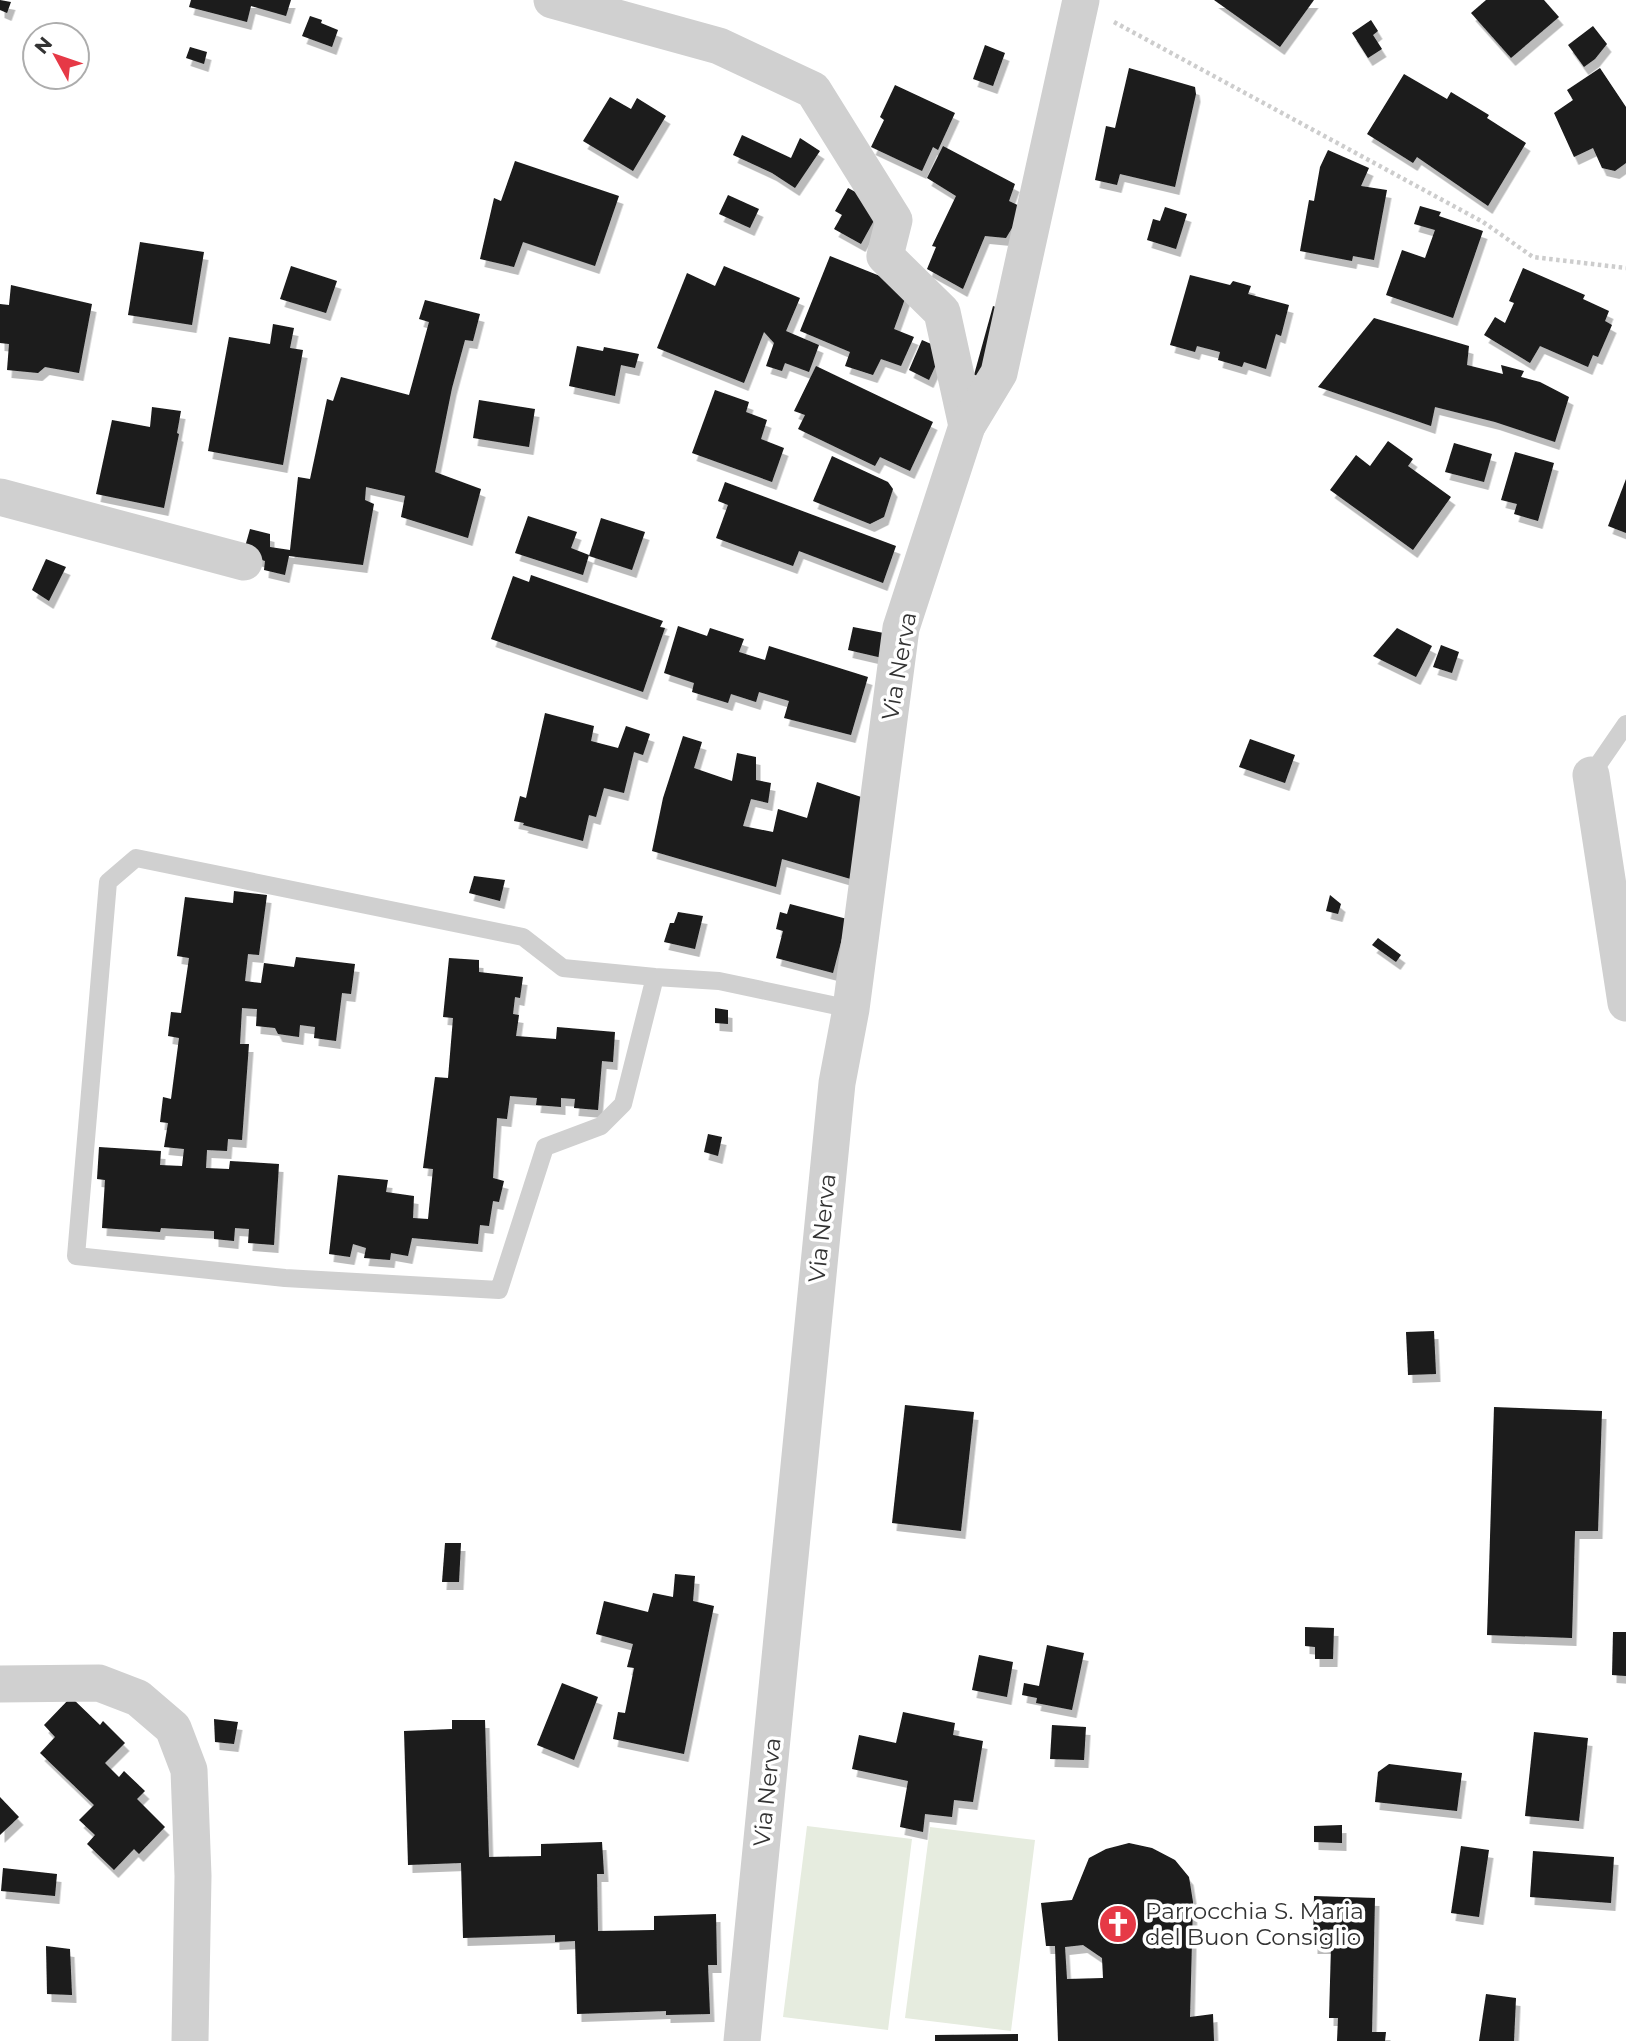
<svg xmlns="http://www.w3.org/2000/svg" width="1626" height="2041" font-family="Montserrat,sans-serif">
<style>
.green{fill:#e6ecdf}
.building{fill:#1a1a1a;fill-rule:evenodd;filter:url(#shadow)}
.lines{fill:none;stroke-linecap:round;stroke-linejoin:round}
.path{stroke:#cdcdcd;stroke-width:4.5;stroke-dasharray:3.5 3.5;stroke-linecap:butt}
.lane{stroke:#d0d0d0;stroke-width:18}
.street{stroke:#d0d0d0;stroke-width:37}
.labels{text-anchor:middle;stroke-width:7;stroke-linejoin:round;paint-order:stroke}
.street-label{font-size:23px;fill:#333;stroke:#fff}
.poi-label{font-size:23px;fill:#333;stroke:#fff;text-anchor:start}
</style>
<defs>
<filter id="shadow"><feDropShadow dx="4.5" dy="8" stdDeviation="0" flood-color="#0004"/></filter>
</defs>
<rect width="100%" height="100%" fill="#fff"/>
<g class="green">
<path d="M807,1826L912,1839L888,2030L783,2017Z"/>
<path d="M930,1827L1035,1840L1011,2031L905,2018Z"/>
</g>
<g class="building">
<path d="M0,0L11,2L7,13L0,10Z"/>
<path d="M191,0H291L286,16L251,6L247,22L189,7Z"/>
<path d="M1214,0H1314L1280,47Z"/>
<path d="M1486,0H1544L1559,17L1511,58L1471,13Z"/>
<path d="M310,16L322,20L321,23L338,30L332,47L302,36Z"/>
<path d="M1371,20L1378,31L1373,35L1382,49L1368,58L1352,33Z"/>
<path d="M1593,26L1607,44L1595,59L1584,67L1568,45Z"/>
<path d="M985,45L1005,53L993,86L973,79Z"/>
<path d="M190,47L207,52L204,64L186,58Z"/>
<path d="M1129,68L1195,87L1196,94L1175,187L1120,174L1117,185L1095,180L1106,126L1115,128Z"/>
<path d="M1600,68L1626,107V163L1615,171L1602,168L1593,148L1574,157L1554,113L1573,100L1567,90Z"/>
<path d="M1404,74L1447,99L1451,92L1489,115L1487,118L1526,143L1488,206L1417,157L1413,163L1367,134Z"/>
<path d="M895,85L955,113L938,150L933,147L922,171L871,147L884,120L880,117Z"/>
<path d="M610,97L631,109L637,98L666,116L633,171L583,141Z"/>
<path d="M742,135L791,158L800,138L820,151L795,188L772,173L733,155Z"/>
<path d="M943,146L1015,184L1009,201L1024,208L1006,238L985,236L963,289L927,269L936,247L932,246L956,196L927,178Z"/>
<path d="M1328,150L1369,168L1361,186L1387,190L1374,260L1353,256L1352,261L1300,251L1309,200L1314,201L1320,167Z"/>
<path d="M515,161L619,196L595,266L523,242L514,267L480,259L494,198L501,201Z"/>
<path d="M848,188L882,206L861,244L834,229L842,215L835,211Z"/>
<path d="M728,195L759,209L750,228L719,214Z"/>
<path d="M1420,206L1441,212L1439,216L1483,231L1453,318L1386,295L1402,250L1425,258L1435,230L1414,224Z"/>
<path d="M1165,207L1187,214L1176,249L1147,240L1153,219L1160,221Z"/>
<path d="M140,242L204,252L192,325L128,315Z"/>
<path d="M830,256L880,276L906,296L894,329L914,337L901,366L881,359L873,375L845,366L850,352L800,331Z"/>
<path d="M291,266L337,281L326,313L280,299Z"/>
<path d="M724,266L800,298L786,331L819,345L809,372L785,363L782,371L766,366L774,343L764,332L744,383L657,348L687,273L715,286Z"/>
<path d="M1523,268L1585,295L1583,299L1609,311L1605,321L1612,325L1598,357L1593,355L1588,367L1540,346L1530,363L1484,335L1495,317L1505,323L1514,303L1509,301Z"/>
<path d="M1190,275L1230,285L1233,281L1251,286L1248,294L1289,305L1281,336L1276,334L1266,369L1244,362L1242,367L1218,360L1220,352L1197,346L1195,352L1170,345Z"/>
<path d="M11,285L92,304L79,373L45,367L38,373L7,370L9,344L0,343V304L9,305Z"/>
<path d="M425,300L480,314L473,341L465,340L452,388L435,472L481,489L468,538L401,517L405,496L366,487L365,500L374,504L363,565L289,556L285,575L264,570L265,561L243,554L250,529L270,534V547L290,550L298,477L310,479L327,399L333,401L341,377L409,395L429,322L419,319Z"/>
<path d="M993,306L1007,311L989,378L974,375Z"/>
<path d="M1374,318L1469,346L1467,365L1503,374L1501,365L1524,371L1521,377L1540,382L1569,397L1555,442L1495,422L1435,407L1431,426L1318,387Z"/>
<path d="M273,324L294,328L290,348L303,350L283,465L208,451L229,337L270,344Z"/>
<path d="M922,340L938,347L940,356L929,380L909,370Z"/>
<path d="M577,346L603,351L604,347L639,354L635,368L621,365L615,396L569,386Z"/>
<path d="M816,366L933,422L910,471L880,457L875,466L798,429L805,415L794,411Z"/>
<path d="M715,390L749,402L746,412L767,420L761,439L784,448L772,482L692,453Z"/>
<path d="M479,400L535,409L529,447L473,438Z"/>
<path d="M152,407L181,411L177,433L179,434L164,508L96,494L112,420L150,427Z"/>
<path d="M1388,441L1413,459L1408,466L1451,497L1413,550L1330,490L1356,455L1370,466Z"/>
<path d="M1454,443L1492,454L1484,482L1445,472Z"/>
<path d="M1515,452L1554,463L1538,521L1514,514L1517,504L1501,500Z"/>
<path d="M832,456L888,482L893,489L884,517L870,524L813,501Z"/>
<path d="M1626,479V533L1608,526Z"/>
<path d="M725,482L896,546L883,583L799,551L793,566L716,538L728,505L718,501Z"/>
<path d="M528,516L577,532L571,548L589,555L583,575L515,553Z"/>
<path d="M601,518L645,532L632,570L589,556Z"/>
<path d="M46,559L66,567L49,601L32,590Z"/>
<path d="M531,575L663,621L660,627L665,628L643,692L491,639L513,576L529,582Z"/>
<path d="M678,626L707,636L710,628L744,639L739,652L765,660L769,646L868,677L851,735L784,718L789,701L759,692L756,702L731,694L728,703L692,692L694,683L664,673Z"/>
<path d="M853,627L894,635L891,660L848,650Z"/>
<path d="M1397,628L1432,646L1416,677L1373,656Z"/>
<path d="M1441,645L1459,652L1452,673L1433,667Z"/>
<path d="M545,713L594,726L591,741L618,748L626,726L650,734L643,755L634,752L624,793L604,788L596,817L589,815L583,841L523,825L524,823L514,821L520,796L526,798Z"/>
<path d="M683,736L702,742L694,768L732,781L737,753L756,757V780L771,783L768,803L751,799L743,826L773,832L778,809L807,818L817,782L870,800L861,882L782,859L776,887L652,851L663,798Z"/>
<path d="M1250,739L1295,755L1285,783L1239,767Z"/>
<path d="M474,876L505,880L500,901L469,893Z"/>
<path d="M234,891L267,895L259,955L248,954L245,981L261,983L264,963L294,967L296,957L355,964L351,994L342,993L336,1041L314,1038L315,1027L300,1025L299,1037L278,1034L275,1028L256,1026L257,1009L242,1008L240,1044H249L242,1140L228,1139L227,1151L207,1150L206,1168L229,1169L230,1161L279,1164L274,1245L248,1243L249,1229L235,1228L234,1241L214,1239V1231L161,1228L160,1232L102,1228L105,1180L97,1179L99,1147L161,1151L160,1165L182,1166L184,1149L164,1147L168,1123L160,1122L163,1097L171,1099L179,1038L168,1036L171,1012L181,1013L189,958L177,956L185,897L233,903Z"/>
<path d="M1330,895L1341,904L1338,914L1326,911Z"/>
<path d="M790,904L847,919L833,973L776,958L783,931L776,929L780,912L787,914Z"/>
<path d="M678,912L703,916L695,949L664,942L670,923H674Z"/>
<path d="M1378,938L1401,955L1396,962L1372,945Z"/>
<path d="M449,958L479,960V972L523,977L520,998L515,997L513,1014L519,1015L516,1036L556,1039L557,1027L615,1032L613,1062L602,1061L598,1110L574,1108L575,1099L561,1098V1107L536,1105L537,1098L510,1096L507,1119L497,1118L493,1178L504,1181L499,1202L493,1201L489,1226L480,1225L478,1244L412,1238L408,1256L391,1253L390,1260L364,1258L366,1248L353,1244L350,1257L329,1254L338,1175L388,1180L386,1192L414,1196L413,1218L428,1219L433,1169L423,1168L435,1077L448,1078L453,1018L443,1017Z"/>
<path d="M715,1008L728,1010V1024L715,1023Z"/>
<path d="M708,1134L722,1137L718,1156L704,1152Z"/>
<path d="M1434,1331L1436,1374L1408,1375L1406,1332Z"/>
<path d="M905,1405L974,1412L961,1531L892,1523Z"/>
<path d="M1494,1407L1602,1411L1598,1531H1575L1572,1638L1487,1635Z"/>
<path d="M445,1543H461L459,1582H442Z"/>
<path d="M675,1574L695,1576L693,1601L714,1606L684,1754L613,1739L618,1712L625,1713L634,1668L627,1667L633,1644L596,1634L604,1601L648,1612L653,1593L673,1597Z"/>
<path d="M1305,1627L1334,1628L1333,1659H1315V1647L1305,1646Z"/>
<path d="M1613,1632H1626V1676L1612,1675Z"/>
<path d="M1047,1645L1084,1653L1072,1710L1036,1703L1037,1698L1022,1695L1024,1683L1039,1686Z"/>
<path d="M979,1655L1013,1662L1007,1697L972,1690Z"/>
<path d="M562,1683L598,1697L574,1760L537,1745Z"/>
<path d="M71,1697L100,1725L103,1721L125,1743L105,1763L119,1777L124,1771L145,1791L137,1799L165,1827L139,1854L134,1849L114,1870L87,1844L95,1835L79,1820L94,1805L40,1753L55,1737L44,1725Z"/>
<path d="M903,1712L955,1723L953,1735L983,1741L973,1802L954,1800L952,1817L925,1814L923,1832L900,1827L908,1781L852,1769L859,1735L896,1743Z"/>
<path d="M214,1719L238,1722L234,1744L215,1742Z"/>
<path d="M452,1720H485L489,1857L541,1856V1844L602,1842L604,1874H597L598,1931L654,1930V1916L716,1914L717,1965H708L710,2014L666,2015V2011L577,2014L575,1941L555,1942V1935L463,1938L461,1863L408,1865L404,1731L452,1729Z"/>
<path d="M1052,1725L1086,1727L1084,1760L1050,1759Z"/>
<path d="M1534,1732L1588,1738L1579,1821L1525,1816Z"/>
<path d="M1389,1764L1462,1773L1457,1811L1375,1802L1378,1772Z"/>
<path d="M0,1797L19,1817L0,1835Z"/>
<path d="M1342,1825V1843L1314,1842V1826Z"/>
<path d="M1129,1843L1152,1848L1175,1860L1189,1877L1193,1902L1190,2017L1213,2014L1214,2041H1058L1055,1946H1046L1041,1903L1072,1900L1089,1858L1106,1849ZM1083,1945L1102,1958L1103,1978L1067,1979L1065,1947Z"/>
<path d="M1461,1846L1489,1850L1479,1917L1451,1913Z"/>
<path d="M1533,1851L1614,1857L1611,1903L1530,1897Z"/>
<path d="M3,1868L57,1874L55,1896L1,1891Z"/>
<path d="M1314,1896L1375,1898L1372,2032H1386L1385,2041H1337L1338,2018H1329L1331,1946H1313Z"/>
<path d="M46,1946L70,1949L72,1995L47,1994Z"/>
<path d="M1486,1994L1516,1998L1514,2041H1479Z"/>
<path d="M1018,2034V2041H935V2035Z"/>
</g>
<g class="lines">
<path class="path" d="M1114,22L1483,222L1533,257L1626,268"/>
<g class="lane">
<path d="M1591,775L1626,724"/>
<path d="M655,977L623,1104L601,1126L545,1147L499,1290L285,1278L76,1256L108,882L136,858L523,937L563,968L655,977L719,981L851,1009"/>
</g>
<g class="street">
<path d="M552,0L719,46L813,90L894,220L885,256L942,312L967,426"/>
<path d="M0,497L244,562"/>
<path d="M1591,775L1626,1003"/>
<path d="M0,1684L99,1683L138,1698L173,1728L189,1770L193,1876L190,2041"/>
<path d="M742,2041L837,1083L851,1009L901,628L967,426L999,373L1081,0"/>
</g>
</g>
<defs>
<symbol id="church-disc" viewBox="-11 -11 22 22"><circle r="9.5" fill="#e63946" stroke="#fff"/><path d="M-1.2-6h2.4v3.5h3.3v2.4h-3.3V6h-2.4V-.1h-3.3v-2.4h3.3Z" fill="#fff"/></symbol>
</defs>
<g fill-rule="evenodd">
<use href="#church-disc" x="1096" y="1902" width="44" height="44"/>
</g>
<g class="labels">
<g class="street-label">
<text transform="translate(899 666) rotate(-80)" y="8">Via Nerva</text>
<text transform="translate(822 1228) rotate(-84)" y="8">Via Nerva</text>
<text transform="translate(767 1792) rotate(-84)" y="8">Via Nerva</text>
</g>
<g class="poi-label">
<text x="1145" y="1919">Parrocchia S. Maria<tspan x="1145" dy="26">del Buon Consiglio</tspan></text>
</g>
</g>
<g transform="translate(56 56) rotate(310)"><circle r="33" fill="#ffffff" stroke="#adadad" stroke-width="2"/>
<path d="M0-5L12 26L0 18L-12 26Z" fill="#e63946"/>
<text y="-10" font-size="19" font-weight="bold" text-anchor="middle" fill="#333333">N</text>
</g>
</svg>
